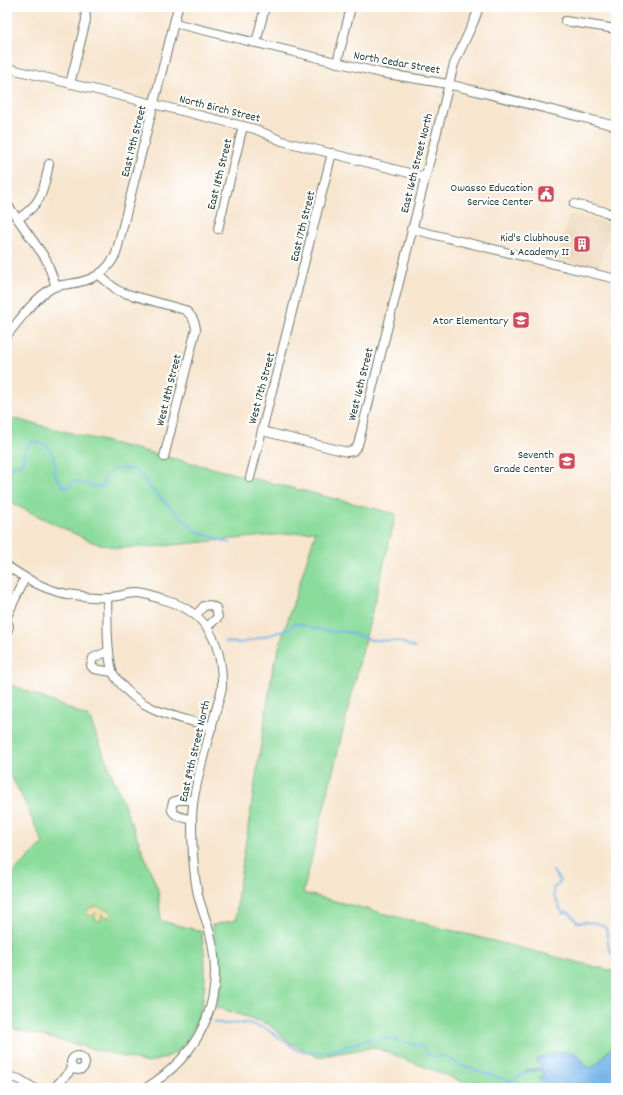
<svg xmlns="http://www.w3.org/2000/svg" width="623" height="1095" font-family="Dekko,sans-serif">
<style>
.built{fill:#edd7bb}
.green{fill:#8bdc9c;stroke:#558c68}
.sand{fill:#eeda9e;stroke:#868c69}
.water{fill:#75b4e9;stroke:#4a788e}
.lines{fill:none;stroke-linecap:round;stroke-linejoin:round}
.stream{stroke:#75b4e9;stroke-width:2}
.minor-casing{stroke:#6b786a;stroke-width:10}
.minor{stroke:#fff;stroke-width:8}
.labels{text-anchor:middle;stroke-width:4;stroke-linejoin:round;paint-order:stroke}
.street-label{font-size:12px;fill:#1f3d34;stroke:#fff}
.poi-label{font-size:12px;fill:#1f3d34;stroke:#fff;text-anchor:end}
</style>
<rect width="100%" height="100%" fill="#fff"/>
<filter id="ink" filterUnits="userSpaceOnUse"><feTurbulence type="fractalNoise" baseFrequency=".025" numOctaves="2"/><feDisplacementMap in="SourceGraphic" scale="8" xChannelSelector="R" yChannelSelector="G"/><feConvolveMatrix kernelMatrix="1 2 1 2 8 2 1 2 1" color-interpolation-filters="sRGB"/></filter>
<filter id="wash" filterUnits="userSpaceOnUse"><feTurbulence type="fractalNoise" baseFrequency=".012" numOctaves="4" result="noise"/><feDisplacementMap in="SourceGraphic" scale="16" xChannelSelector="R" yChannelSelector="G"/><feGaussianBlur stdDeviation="0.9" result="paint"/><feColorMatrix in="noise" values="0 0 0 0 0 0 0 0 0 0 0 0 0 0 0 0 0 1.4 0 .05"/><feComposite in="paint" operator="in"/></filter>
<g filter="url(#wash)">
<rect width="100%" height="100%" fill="#f7e5ce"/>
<path class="built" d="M569,214L610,224L599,270L558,258Z"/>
<g class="green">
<path d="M7,417L396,514L303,893L616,972V1088H478L374,1047L318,1057L289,1042L268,1024L216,1007C222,978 219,953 212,925L236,920L238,892L273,667L316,531L152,547L116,548L92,542L7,501Z"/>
<path d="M7,683L89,717L158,890L161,921L201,931C209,969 208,1031 171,1055C165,1059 155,1060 148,1063L7,1027V879L43,843C36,829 17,780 7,773Z"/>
</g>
<path class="sand" d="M95,906L108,910L111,913L110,917H105L102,913L101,920L98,921L94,918L96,912L92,916L87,915V910Z"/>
<path class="water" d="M616,1045V1088H548L540,1078L544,1073L542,1070L525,1072L526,1070L540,1068L541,1066L536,1061C545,1053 566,1050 577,1054L586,1066L591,1068C602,1063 605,1050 616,1045Z"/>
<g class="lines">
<g class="stream">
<path d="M7,470L23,462L25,451L30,442C51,441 57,457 55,476L64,487H70L73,481L102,488L103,479L113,469H135L153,491L194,529L205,535L230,543"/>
<path d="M311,628L332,632H347L372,640L398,641L415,648"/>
<path d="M225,642L242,643L290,629L294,623L306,626"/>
<path d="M553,871L560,881L558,885L553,888L554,896L563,914L566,912L571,914L577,922L598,923L606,928L609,948L616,961"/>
<path d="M214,1022L225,1024L247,1023L265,1028L299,1051L330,1052L369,1039H391L422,1046L428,1054L435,1058L442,1055L450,1058L460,1066L470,1067L477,1071L510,1081L528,1072"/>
</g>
</g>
</g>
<g filter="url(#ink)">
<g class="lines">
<defs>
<g id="minor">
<path d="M565,21L616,29"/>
<path d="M174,23L381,73L448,84L616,126"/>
<path d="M256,43L265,7"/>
<path d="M337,63L351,7"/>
<path d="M7,68L255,129L282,141L425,177"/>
<path d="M70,84L86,20L85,7"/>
<path d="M7,204L46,259L56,286"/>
<path d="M574,204L606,212L616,217"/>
<path d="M18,219C43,202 43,192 49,164"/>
<path d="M218,229L243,126"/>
<path d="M411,229L616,279"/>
<path d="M99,275L117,290L124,293L185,310C192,315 195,321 196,329L164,457"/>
<path d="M7,335C20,320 32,301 49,290C55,285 62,285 69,284C91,281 106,274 116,254L178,7"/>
<path d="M262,431L347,452L353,451L358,445L454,64L474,21L479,7"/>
<path d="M250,478L332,153"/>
<path d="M7,566C28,580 48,592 74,595C84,596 96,598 107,597C117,597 127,593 138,593C145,593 154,597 161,599C207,610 223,643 222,688C216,711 209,735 203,758C198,779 192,799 192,820C192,845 193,871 198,895C202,911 209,926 212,942C224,1004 199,1055 146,1088"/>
<path d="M107,597C108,621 106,647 112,670C113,675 117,679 120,683C142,712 179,717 212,727"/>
<path d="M196,615L204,606L210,605L216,608L218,617L207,627"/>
<path d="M7,616L25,578"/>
<path d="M7,622L9,626L7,632"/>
<path d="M109,651L93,658L91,666L94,669L112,672"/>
<path d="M192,820C182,817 167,816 173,802L178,800H193"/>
<circle cx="78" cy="1063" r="7"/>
<path d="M7,1076L19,1079L34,1088"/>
<path d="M54,1088L73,1068"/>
</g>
</defs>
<use href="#minor" class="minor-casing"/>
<use href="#minor" class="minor"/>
</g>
</g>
<defs>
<symbol id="civic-square" viewBox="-11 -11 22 22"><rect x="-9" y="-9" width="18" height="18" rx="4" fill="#d1495b" stroke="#fff"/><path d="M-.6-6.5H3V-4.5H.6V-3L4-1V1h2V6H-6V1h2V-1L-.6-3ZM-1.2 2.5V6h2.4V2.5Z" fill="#fff"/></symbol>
<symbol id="building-square" viewBox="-11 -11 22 22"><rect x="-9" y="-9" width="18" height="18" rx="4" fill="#d1495b" stroke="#fff"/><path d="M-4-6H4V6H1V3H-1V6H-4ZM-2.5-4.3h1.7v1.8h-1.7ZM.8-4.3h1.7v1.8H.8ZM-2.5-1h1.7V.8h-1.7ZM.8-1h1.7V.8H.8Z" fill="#fff"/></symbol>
<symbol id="school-square" viewBox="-11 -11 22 22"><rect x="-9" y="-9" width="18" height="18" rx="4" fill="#d1495b" stroke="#fff"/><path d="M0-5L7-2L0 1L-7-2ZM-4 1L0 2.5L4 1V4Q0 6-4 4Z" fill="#fff"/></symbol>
</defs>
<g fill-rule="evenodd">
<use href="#civic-square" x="536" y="184" width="20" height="20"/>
<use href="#building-square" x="572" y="234" width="20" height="20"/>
<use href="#school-square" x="511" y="310" width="20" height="20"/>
<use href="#school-square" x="557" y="451" width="20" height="20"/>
</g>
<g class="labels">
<g class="street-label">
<text transform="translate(397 62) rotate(10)" y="4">North Cedar Street</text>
<text transform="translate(220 108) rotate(14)" y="4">North Birch Street</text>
<text transform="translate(133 141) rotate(-76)" y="4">East 19th Street</text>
<text transform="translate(416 163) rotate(-76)" y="4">East 16th Street North</text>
<text transform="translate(219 174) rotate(-76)" y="4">East 18th Street</text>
<text transform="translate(302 226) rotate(-76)" y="4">East 17th Street</text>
<text transform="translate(360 384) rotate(-76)" y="4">West 16th Street</text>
<text transform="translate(261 388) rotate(-75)" y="4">West 17th Street</text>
<text transform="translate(168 390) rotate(-76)" y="4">West 18th Street</text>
<text transform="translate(194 751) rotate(-77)" y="4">East 89th Street North</text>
</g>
<g class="poi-label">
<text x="533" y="191">Owasso Education<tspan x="533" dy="14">Service Center</tspan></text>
<text x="569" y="241">Kid's Clubhouse<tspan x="569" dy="14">&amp; Academy II</tspan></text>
<text x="508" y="324">Ator Elementary</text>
<text x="554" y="458">Seventh<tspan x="554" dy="14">Grade Center</tspan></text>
</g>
</g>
<rect width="623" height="1095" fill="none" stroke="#fff" stroke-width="24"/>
</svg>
